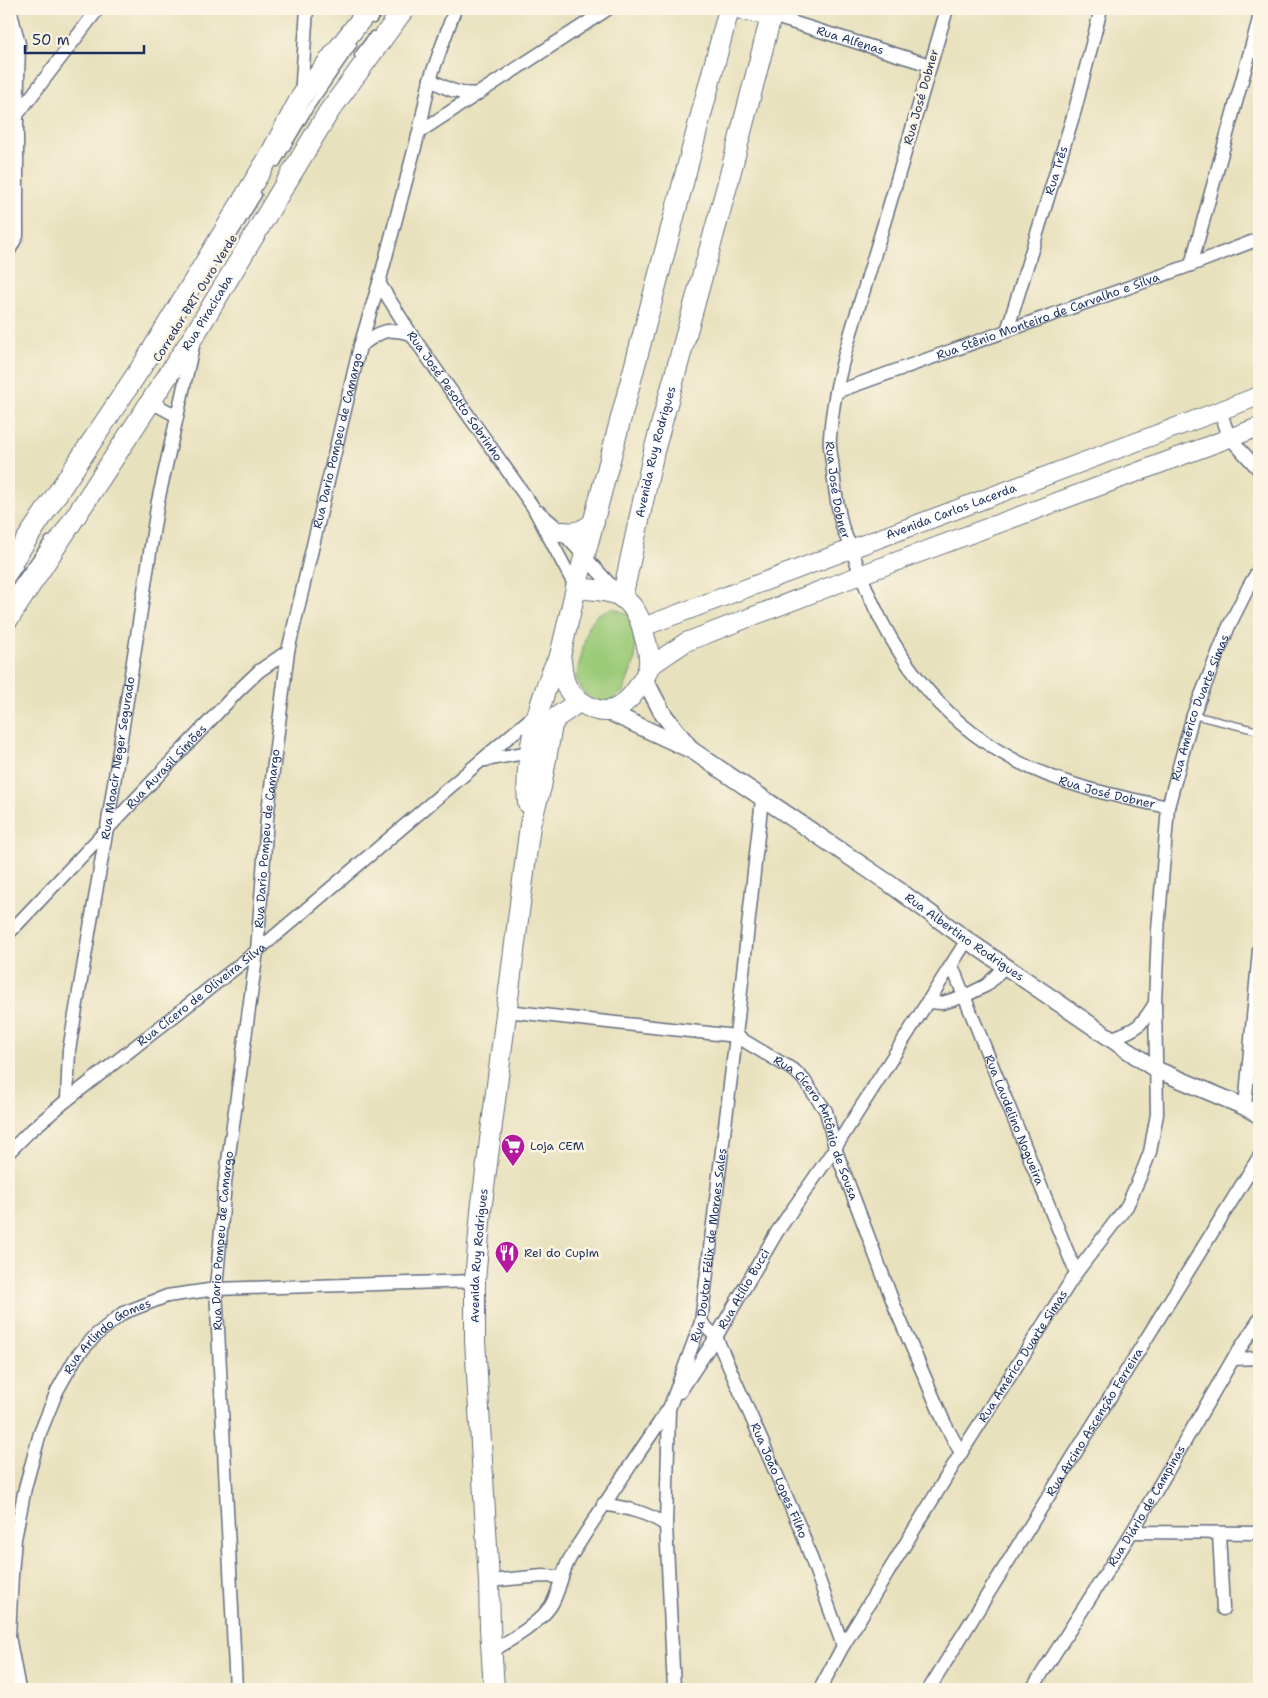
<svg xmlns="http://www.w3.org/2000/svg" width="1268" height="1698" font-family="'Shantell Sans',sans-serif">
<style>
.green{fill:#9bca78;stroke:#5b7c6b}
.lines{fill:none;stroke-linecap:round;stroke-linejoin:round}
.service-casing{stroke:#636d7f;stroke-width:9}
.minor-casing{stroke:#636d7f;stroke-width:15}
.tertiary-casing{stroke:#636d7f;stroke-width:19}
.secondary-casing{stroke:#636d7f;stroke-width:20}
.primary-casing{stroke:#636d7f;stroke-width:22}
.service{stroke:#fff;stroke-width:6}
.minor{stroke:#fff;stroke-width:12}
.tertiary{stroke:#fff;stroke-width:16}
.secondary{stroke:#fff;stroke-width:18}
.primary{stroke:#fff;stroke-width:20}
.labels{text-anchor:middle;stroke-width:5;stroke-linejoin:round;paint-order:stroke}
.street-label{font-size:12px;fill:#1b2f5e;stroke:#fcf5e5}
.poi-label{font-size:12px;fill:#1b2f5e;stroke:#fcf5e5;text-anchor:start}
</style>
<rect width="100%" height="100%" fill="#fcf5e5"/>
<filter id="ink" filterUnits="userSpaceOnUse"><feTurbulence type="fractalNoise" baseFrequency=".02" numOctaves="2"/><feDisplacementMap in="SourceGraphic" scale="10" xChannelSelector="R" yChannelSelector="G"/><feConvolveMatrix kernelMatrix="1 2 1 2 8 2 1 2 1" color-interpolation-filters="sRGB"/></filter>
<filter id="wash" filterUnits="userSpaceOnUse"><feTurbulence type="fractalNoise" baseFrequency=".0096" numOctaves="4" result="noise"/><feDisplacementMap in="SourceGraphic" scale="20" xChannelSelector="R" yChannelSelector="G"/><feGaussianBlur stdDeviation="1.12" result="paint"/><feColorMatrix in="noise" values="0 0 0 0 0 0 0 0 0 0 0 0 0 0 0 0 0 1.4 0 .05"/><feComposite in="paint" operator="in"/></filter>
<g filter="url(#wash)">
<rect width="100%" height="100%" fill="#e8e1bd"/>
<path class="green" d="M612,608L629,614L635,635V660L623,692L611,700L598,703L583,692L576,678L588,626L598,614Z"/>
</g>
<g filter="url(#ink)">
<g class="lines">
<defs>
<g id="service">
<path d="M373,20L381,9"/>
<path d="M358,55L373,35"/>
<path d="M277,163L311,106L353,45"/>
<path d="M224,251L258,195"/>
<path d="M9,582L19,567"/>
<path d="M9,596L49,540"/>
<path d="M1193,715L1259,731"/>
</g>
<g id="minor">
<path d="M10,9L19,44L17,115"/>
<path id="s1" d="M947,9C923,90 900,172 875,253C858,313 834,374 830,437C829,445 831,454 832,462C834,484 837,505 842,526C846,537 851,548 855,559C884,642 932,715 1011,758C1059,785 1115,796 1168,807"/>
<path id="s2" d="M772,16L930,65"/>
<path d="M430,79C445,88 460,96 478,93"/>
<path d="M301,96L307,9"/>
<path d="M419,132L608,9"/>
<path d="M9,251L17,236V115L98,9"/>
<path d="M1191,265L1259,19"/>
<path id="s3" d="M379,283L411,334L533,507L576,588"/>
<path id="s4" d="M1007,331L1075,110L1101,9"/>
<path d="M360,346C381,331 386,327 411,334"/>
<path id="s5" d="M836,392L1191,265L1259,239"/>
<path d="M151,402L177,416"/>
<path d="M1220,410L1229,437L1259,470"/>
<path d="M539,512L562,532L619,594"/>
<path d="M485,760L530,752"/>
<path id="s6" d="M9,933L238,691L259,671L288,651"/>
<path id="s7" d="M952,966L1076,1273"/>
<path d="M927,1002L942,1003L965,996L987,985L1005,966"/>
<path id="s8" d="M506,1011L736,1036L795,1071L804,1080L826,1111L835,1148L896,1310L944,1422L961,1453"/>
<path d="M1110,1039C1137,1029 1140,1028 1155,1003"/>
<path id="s9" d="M67,1100L69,1050L107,828L158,501L193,346"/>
<path d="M1245,1107L1259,950"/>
<path id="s10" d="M9,1152L29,1132L67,1100L257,951L537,713"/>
<path id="s11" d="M701,1322L716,1337L801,1530L843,1646"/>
<path d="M1233,1359L1259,1358"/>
<path id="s12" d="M680,1392L716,1337L777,1232L835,1148L967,940"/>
<path d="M603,1504C626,1508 647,1512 666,1525"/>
<path d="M1132,1532L1259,1533"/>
<path d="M1219,1533L1223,1609"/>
<path d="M489,1581L543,1576L561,1577"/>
<path d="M492,1651C512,1639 536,1626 550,1607C559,1595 561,1573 570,1558C601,1507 636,1458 669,1408"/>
<path id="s13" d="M19,1689L9,1636L12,1574L15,1539L25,1488L40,1433L57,1391L76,1357L96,1335L123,1313L167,1296L216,1289L475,1281"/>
<path id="s14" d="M236,1689L216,1289L225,1183L257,951L267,819L288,651L360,346L379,283L419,132L430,79L455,9"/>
<path id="s15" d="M674,1689L666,1525L669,1409L701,1322L736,1036L762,799"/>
<path id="s16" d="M820,1689L843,1646L961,1453L1076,1273L1127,1206L1143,1170L1150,1152L1157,1114L1155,1003L1158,930L1168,807L1193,715L1229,626L1249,586L1259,569"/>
<path id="s17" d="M929,1689L1259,1157"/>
<path id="s18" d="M1032,1689L1132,1532L1233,1359L1259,1320"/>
</g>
<g id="tertiary">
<path d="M644,678L663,714L690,748"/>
<path id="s19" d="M607,711L693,751L890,884L967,940L1155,1069L1245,1107L1259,1115"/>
</g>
<g id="secondary">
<path id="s20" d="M643,627L1259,396"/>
<path d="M649,667L686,642L860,575L1259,427"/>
</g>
<g id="primary">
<path d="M741,9L772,16"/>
<path d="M562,532C576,534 584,531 594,522"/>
<path d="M9,566L146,360L269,157L301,97L369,9"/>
<path id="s21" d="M622,598L654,451L727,186L773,9"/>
<path id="s22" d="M9,618L195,334L328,113L404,9"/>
<path d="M560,656C562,665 562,675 565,683C570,697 591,712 607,711C619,710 631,698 637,689C642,682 648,673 649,665C650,655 647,644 644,635C641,619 633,602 618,595C605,589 589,590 576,588"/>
<path d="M528,803C525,765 533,725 546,688C550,677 553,666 560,656L576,588L729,9"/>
<path id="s23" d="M494,1689L490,1628L489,1581L475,1340V1281L481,1211L530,825L541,787L552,725L557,717L580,701"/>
</g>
</defs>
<use href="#service" class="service-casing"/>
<use href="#minor" class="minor-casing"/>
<use href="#tertiary" class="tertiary-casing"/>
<use href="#secondary" class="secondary-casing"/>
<use href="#primary" class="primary-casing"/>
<use href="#service" class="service"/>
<use href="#minor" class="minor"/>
<use href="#tertiary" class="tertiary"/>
<use href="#secondary" class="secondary"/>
<use href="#primary" class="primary"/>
</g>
</g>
<defs>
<symbol id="supermarket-pin" viewBox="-11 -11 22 30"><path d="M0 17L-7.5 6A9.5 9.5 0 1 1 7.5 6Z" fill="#b5179e" stroke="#fcf5e5"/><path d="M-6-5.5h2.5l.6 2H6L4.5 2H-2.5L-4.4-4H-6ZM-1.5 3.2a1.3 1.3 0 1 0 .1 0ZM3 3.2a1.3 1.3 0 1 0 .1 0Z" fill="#fff"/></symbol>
<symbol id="restaurant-pin" viewBox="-11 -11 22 30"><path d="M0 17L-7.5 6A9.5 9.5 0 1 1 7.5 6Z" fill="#b5179e" stroke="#fcf5e5"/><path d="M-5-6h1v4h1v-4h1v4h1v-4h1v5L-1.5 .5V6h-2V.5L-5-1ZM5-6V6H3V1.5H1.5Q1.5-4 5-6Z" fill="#fff"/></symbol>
</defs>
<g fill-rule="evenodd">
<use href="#supermarket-pin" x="499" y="1132" width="28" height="38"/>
<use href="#restaurant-pin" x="493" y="1239" width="28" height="38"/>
</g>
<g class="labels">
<g class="street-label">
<text dy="4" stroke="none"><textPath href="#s2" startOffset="82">Rua Alfenas</textPath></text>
<text transform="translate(921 97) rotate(-74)" y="4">Rua José Dobner</text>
<text dy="4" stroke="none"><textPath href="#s4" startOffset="168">Rua Três</textPath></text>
<text transform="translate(195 298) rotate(-58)" y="4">Corredor BRT Ouro Verde</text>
<text dy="4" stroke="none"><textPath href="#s22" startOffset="364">Rua Piracicaba</textPath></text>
<text dy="4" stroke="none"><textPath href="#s5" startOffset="225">Rua Stênio Monteiro de Carvalho e Silva</textPath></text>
<text dy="4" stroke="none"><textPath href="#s3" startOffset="136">Rua José Pesotto Sobrinho</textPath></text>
<text dy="4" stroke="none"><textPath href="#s14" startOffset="1259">Rua Dario Pompeu de Camargo</textPath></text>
<text dy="4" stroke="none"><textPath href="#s21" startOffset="150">Avenida Ruy Rodrigues</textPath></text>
<text dy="4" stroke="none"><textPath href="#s1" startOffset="498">Rua José Dobner</textPath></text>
<text dy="4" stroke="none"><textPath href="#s20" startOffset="329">Avenida Carlos Lacerda</textPath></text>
<text dy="4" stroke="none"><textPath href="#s16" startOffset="1082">Rua Américo Duarte Simas</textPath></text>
<text dy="4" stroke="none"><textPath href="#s9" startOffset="346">Rua Moacir Neger Segurado</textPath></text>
<text dy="4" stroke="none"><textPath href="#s6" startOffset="229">Rua Aurasil Simões</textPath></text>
<text dy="4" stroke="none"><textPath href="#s1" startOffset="931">Rua José Dobner</textPath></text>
<text dy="4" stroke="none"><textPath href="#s14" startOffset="854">Rua Dario Pompeu de Camargo</textPath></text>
<text dy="4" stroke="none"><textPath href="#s19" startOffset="424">Rua Albertino Rodrigues</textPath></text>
<text dy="4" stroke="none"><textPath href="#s10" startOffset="249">Rua Cícero de Oliveira Silva</textPath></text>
<text dy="4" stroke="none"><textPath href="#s7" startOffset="166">Rua Laudelino Nogueira</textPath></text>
<text dy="4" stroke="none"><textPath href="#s8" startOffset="360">Rua Cícero Antônio de Sousa</textPath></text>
<text dy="4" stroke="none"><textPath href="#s14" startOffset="449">Rua Dario Pompeu de Camargo</textPath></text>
<text dy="4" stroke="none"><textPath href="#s15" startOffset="450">Rua Doutor Félix de Moraes Sales</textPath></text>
<text dy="4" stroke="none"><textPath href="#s23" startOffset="434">Avenida Ruy Rodrigues</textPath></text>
<text dy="4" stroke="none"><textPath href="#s12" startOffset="121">Rua Atílio Bucci</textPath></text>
<text dy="4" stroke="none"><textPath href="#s13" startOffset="382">Rua Arlindo Gomes</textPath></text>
<text dy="4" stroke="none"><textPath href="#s16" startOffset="390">Rua Américo Duarte Simas</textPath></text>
<text dy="4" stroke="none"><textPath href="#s17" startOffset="314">Rua Arcino Ascenção Ferreira</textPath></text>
<text dy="4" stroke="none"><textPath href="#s11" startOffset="178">Rua João Lopes Filho</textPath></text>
<text dy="4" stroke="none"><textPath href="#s18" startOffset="216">Rua Diário de Campinas</textPath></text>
</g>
<g class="poi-label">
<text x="530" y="1150">Loja CEM</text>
<text x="524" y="1257">Rei do Cupim</text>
</g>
</g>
<rect width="1268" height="1698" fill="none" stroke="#fcf5e5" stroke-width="30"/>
<path d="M25 45v8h119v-8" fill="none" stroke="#1b2f5e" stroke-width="2.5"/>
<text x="32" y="45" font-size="15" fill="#1b2f5e" stroke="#fcf5e5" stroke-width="4" paint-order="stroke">50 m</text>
</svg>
